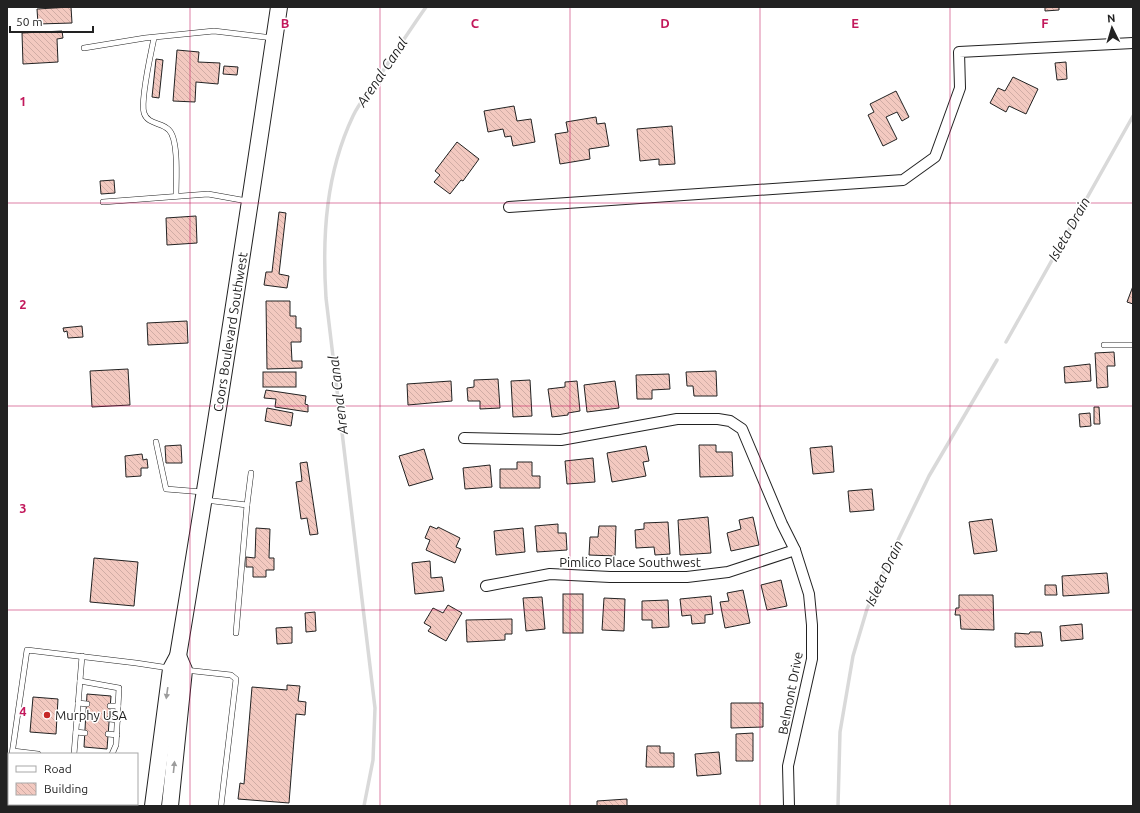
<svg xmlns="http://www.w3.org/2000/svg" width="1140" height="813" font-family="Ubuntu,sans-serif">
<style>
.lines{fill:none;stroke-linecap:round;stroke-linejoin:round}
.stream{stroke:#d9d9d9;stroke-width:3.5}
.building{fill:url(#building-back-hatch);stroke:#222}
.service-casing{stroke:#222;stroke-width:6}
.minor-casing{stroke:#222;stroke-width:12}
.primary-casing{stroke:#222;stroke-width:18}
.service{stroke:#fff;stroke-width:5}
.minor{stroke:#fff;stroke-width:10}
.primary{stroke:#fff;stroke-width:16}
.oneway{fill:#9c9c9c}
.grid{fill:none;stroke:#c2185b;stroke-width:1;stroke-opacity:0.55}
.poi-dot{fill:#c62828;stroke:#fff;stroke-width:1.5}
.labels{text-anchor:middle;stroke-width:3;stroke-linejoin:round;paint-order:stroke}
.street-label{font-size:13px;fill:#222;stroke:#fff}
.poi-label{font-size:13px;fill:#222;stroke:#fff;text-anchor:start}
.water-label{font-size:14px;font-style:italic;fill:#222;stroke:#fff}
.grid-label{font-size:13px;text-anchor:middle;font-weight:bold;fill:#c2185b;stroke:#fff;stroke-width:3;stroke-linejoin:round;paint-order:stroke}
</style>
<defs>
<pattern id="building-back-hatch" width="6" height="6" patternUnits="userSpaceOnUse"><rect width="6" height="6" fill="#f3c9c0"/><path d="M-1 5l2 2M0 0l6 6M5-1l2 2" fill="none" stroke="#d0aca5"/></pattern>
</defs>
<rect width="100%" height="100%" fill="#fff"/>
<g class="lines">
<g class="stream">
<path d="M1006,342L1133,116"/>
<path d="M364,806L373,760L375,708L326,298C322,235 326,173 353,116C359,103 369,92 377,80C393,56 409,31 426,7"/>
<path d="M838,806L840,732L853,656L867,609L899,538L929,476L997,360"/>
</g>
</g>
<g class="building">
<path d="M71,7L72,23L38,24L37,9Z"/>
<path d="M1045,7H1059V10L1045,11Z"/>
<path d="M62,31L63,38L57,39L58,62L23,64L22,33Z"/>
<path d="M177,50L199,52L198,62L220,63L218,84L196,82L195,102L173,101Z"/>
<path d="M156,59L163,60L159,98L152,97Z"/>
<path d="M1066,62L1067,79L1057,80L1055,63Z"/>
<path d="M224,66L238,67L237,75L223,74Z"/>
<path d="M1013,77L1038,89L1026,114L1009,106L1006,112L990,103L998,88L1005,91Z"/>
<path d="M896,91L909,117L902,121L897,112L886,117L897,139L883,146L868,115L874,112L870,104Z"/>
<path d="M514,106L517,121L531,119L535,142L513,146L511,136L505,137L503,129L488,132L484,111Z"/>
<path d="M596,117L597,124L605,123L609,146L589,149L590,159L560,164L555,134L568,132L566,122Z"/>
<path d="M672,126L675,164L659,165V159L640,161L637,129Z"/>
<path d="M457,142L479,159L463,181L461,180L450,194L434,182L440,175L435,171Z"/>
<path d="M114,180L115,193L101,194L100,181Z"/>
<path d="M279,212L286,213L279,274L289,276L287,288L264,285L266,272H272Z"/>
<path d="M196,216L197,243L167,245L166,218Z"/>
<path d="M1133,286V304L1127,302Z"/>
<path d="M266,301H290V316H296V328H301V342H291L292,361H302V368L267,369Z"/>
<path d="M187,321L188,343L148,345L147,323Z"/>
<path d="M82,326L83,337L68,338L67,331L64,332L63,328Z"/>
<path d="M1114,352L1115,366H1107L1108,387L1097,388L1095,353Z"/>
<path d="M1090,364L1091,381L1065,383L1064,367Z"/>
<path d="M128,369L130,405L92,407L90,371Z"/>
<path d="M716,371L717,396H694L693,386H687L686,372Z"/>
<rect x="263" y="372" width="33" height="15"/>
<path d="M669,374L670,389L652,390V399H637L636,375Z"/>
<path d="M498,379L500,408L480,409V401H468L467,388L474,387V380Z"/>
<path d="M530,380L532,416L513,417L511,381Z"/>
<path d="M451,381L452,401L408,405L407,384Z"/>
<path d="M577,381L580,411L568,413V415L552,417L548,389L565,387V382Z"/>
<path d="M615,381L619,408L587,412L584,385Z"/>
<path d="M266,390L306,396L305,404L308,405V412L275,407L276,399L264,398Z"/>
<path d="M1094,407H1099L1100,424H1094Z"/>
<path d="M267,408L293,413L291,426L265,421Z"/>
<path d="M1090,413L1091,426L1080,427L1079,414Z"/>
<path d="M181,445L182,463H166L165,446Z"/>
<path d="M699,445H716V452H732L733,476L700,477Z"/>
<path d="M646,446L649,461L643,462L646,476L612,482L607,453Z"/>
<path d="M832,446L834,472L813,474L810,448Z"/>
<path d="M424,449L433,479L409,486L399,456Z"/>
<path d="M142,454L143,460L147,459L148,468H141V476L126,477L125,456Z"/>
<path d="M593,458L595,482L567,484L565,461Z"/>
<path d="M307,462L318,534L310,535L307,518L301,519L296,482L302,481L300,463Z"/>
<path d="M517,462H532V476H540V488H500V469H517Z"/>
<path d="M490,465L492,487L465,489L463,468Z"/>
<path d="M872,489L874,510L850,512L848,491Z"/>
<path d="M708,517L711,553L680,555L678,520Z"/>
<path d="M753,517L759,545L731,551L727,533L741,529L739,520Z"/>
<path d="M992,519L997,551L974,554L969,522Z"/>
<path d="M668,522L670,554L655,555L654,547L636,548L635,530L644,529V523Z"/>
<path d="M558,524V533H566L567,550L537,552L535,526Z"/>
<path d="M430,526L437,529L438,527L460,538L456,547L461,549L455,563L426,550L430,540L425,538Z"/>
<path d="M599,526H616L615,556L589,555L590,537H598Z"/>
<path d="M256,528L270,529L269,558H274V570H266V577H253V567H246V557L255,558Z"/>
<path d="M523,528L525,552L496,555L494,531Z"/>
<path d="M94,558L138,562L134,606L90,602Z"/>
<path d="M430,561L431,578L442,577L444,591L415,594L412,563Z"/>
<path d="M1107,573L1109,593L1063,596L1062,576Z"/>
<path d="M781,580L787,606L767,610L761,585Z"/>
<path d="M1045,585H1056L1057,595H1045Z"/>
<path d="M743,590L750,623L725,628L720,602L729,601L727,593Z"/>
<rect x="563" y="594" width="20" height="39"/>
<path d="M959,595H993L994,630L961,629L960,615H955L956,608H959Z"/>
<path d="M711,596L713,614L705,615V623L692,624L691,615L682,616L680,599Z"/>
<path d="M542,597L545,629L526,631L523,598Z"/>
<path d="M604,598L625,599L624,631L602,630Z"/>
<path d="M668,600L669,627L652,628V620H642V601Z"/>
<path d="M448,605L462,613L446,641L428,631L431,627L424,623L433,608L443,613Z"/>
<path d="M315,612L316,631L306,632L305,613Z"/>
<path d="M512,619V634H505V640L467,642L466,620Z"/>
<path d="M1082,624L1083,639L1061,641L1060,626Z"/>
<path d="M292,627V643L277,644L276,628Z"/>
<path d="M1030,632H1041L1043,646L1015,647V633L1029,634Z"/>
<path d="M287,685L300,686L298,701L306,702L305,715L296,714L289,803L238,799L240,783L244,784L252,687L287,690Z"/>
<path d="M87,694L111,696L107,749L84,747Z"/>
<path d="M33,697L58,699L56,734L30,732Z"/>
<path d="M731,703H763V727L731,728Z"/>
<path d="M753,733V761H736V734Z"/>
<path d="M647,746H660V753H674V767H646Z"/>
<path d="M719,752L721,774L697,776L695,754Z"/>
<path d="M627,799V806H597V801Z"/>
</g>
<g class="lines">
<defs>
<g id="service">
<path d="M154,38C151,53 140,101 144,113C148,125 162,122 169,130C179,140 176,181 176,196"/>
<path d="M84,48L145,38L214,31L273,38"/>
<path d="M103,202L208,194L247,201"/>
<path d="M1104,345H1133"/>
<path d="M156,442L166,489L203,492"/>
<path d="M205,500L247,505L236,633"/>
<path d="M247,505L251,473"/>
<path d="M185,670L231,675L236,679L221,806"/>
<path d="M80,681L119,688L116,745L112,754"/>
<path d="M78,703L87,704"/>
<path d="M110,706H118"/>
<path d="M77,716L86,717"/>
<path d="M109,719L118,720"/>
<path d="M76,732L85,733"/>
<path d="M108,734L117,735"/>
<path d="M13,751L38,754"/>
<path d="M12,754L27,650L136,663L169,668"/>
<path d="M74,754L82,656"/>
<path d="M7,791L9,777"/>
<path d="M7,802H9"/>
<path d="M32,804L43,806"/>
<path d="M105,806V804"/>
</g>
<g id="minor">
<path d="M509,207L903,180L935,157L960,88L959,52L1133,43"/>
<path d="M464,438L561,440L677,419H718L730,421L742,429L782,524L795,550L809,594L812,625V659L788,766L789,806"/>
<path d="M486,586L550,574L610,577H687L728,572L795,550"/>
</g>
<g id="primary">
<path d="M153,806L171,669L178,656C214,440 247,224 279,7"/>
<path d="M170,806L184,670L178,656"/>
</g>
</defs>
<use href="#service" class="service-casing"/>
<use href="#minor" class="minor-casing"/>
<use href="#primary" class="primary-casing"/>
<use href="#service" class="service"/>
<use href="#minor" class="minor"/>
<use href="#primary" class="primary"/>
</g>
<defs><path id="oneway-solid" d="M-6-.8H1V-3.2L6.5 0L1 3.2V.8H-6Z"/></defs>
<g class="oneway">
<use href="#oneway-solid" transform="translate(167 693) rotate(98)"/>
<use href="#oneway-solid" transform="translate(174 767) rotate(-84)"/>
</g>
<path class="grid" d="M190,7V806M380,7V806M570,7V806M760,7V806M950,7V806M7,203H1133M7,406H1133M7,610H1133"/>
<circle class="poi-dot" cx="47" cy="715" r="4"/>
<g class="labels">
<g class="street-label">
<text transform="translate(230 332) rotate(-81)" y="5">Coors Boulevard Southwest</text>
<text x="630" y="567">Pimlico Place Southwest</text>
<text transform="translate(790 693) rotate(-79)" y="5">Belmont Drive</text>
</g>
<g class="poi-label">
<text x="55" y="720">Murphy USA</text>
</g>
<g class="water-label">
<text transform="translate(382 72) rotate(-56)" y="5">Arenal Canal</text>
<text transform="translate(1069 229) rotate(-61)" y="5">Isleta Drain</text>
<text transform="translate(338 395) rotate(-97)" y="5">Arenal Canal</text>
<text transform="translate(884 573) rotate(-65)" y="5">Isleta Drain</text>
</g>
</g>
<g class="grid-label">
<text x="285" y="28">B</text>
<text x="475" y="28">C</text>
<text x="665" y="28">D</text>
<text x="855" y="28">E</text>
<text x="1045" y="28">F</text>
<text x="23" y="106">1</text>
<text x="23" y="309">2</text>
<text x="23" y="513">3</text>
<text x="23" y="716">4</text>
</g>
<rect width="1140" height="813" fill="none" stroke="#222222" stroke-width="16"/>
<rect x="8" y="753" width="130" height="52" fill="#ffffff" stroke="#a7a7a7"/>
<rect x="16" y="766" width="20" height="6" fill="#ffffff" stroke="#a7a7a7"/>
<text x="44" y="773" font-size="12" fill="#222222">Road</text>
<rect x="16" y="783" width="20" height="12" fill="url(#building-back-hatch)" stroke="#a7a7a7"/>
<text x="44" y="793" font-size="12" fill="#222222">Building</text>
<g transform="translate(1112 28) rotate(355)" stroke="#ffffff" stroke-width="3" paint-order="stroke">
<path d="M0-3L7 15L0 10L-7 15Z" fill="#222222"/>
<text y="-6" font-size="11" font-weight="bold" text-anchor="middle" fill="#222222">N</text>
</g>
<path d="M10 26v6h83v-6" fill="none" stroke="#222222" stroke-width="2"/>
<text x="16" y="26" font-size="12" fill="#222222" stroke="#ffffff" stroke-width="3" paint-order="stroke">50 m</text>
</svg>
